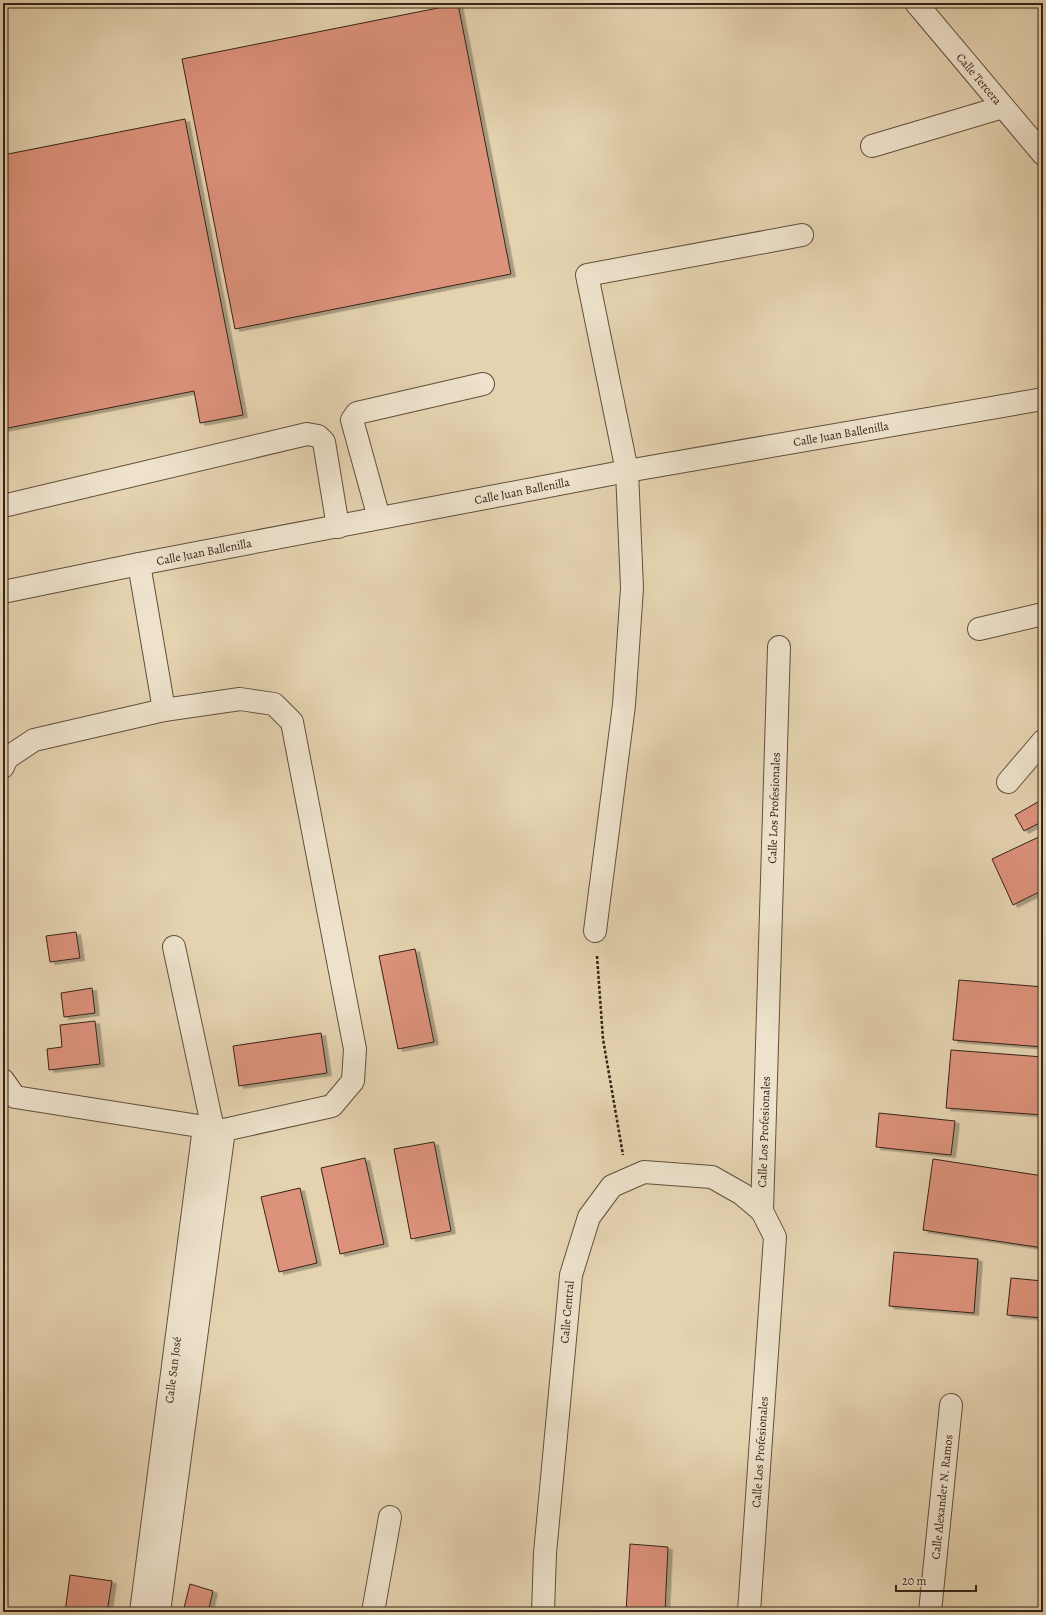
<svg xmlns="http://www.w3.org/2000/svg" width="1046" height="1615" font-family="Alegreya,serif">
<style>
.building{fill:#dd927b;stroke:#342418;filter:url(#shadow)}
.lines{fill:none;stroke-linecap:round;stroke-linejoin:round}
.minor-casing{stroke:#60503e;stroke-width:24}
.path{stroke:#342418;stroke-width:2.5;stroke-dasharray:3 2;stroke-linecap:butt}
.minor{stroke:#eee2cc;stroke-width:22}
.labels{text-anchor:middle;stroke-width:3;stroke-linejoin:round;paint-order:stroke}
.street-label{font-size:12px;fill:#342418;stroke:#eee2cc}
</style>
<defs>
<filter id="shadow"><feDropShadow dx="4.5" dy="2.5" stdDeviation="0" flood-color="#0004"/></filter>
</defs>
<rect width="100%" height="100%" fill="#e5d3b0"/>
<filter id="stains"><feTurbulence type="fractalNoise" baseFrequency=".005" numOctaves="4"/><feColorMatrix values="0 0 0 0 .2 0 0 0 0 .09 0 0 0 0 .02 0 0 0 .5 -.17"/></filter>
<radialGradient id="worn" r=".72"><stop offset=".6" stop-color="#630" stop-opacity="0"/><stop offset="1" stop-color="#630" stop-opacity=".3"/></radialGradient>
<g class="building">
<path d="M458,4L511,274L235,329L182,59Z"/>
<path d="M185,119L243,415L200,423L194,391L3,429V155Z"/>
<path d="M1043,799V821L1024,831L1015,815Z"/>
<path d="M1043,835V890L1013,905L992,859Z"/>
<path d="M76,932L80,958L50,962L46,936Z"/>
<path d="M415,949L434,1042L398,1049L379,956Z"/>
<path d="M959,980L1043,987V1047L953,1040Z"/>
<path d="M92,988L95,1013L64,1017L61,993Z"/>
<path d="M95,1021L100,1064L49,1070L47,1049L62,1047L60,1025Z"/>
<path d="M321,1033L327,1073L239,1086L233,1046Z"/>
<path d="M951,1050L1043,1057V1115L946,1108Z"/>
<path d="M879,1113L955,1121L951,1155L876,1147Z"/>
<path d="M434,1142L451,1231L411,1239L394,1149Z"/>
<path d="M365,1158L384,1244L340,1254L321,1168Z"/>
<path d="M933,1159L1043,1176V1248L923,1230Z"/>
<path d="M300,1188L317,1263L279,1272L261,1197Z"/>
<path d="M894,1252L978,1259L974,1313L889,1306Z"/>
<path d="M1011,1278L1043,1281V1318L1007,1315Z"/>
<path d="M630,1544L668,1547L665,1612H626Z"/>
<path d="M70,1575L112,1581L107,1612H65Z"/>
<path d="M190,1584L213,1591L209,1608L226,1612H183Z"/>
</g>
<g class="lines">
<defs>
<g id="minor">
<path d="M916,3L1043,154"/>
<path d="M872,146L1003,107"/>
<path d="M3,506L307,434L318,436L324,442L338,527"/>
<path d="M379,518L352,420L357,413L483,384"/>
<path d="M139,564L164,710"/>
<path d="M3,592L139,564L627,471L1043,399"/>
<path d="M979,629L1043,614"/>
<path d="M3,767L7,758L34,740L164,710L240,699L274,704L292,722L355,1049L353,1081L332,1106L224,1130L15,1097L3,1080"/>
<path d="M1008,782L1043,741"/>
<path d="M595,931L624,705L632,588L627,471L587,275L802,235"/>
<path d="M174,947L213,1129"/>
<path d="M141,1612L204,1127"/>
<path d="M159,1612L224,1130"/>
<path d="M373,1612L390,1517"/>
<path d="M543,1612L545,1553L571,1275L589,1217L612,1186L644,1172L712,1177L742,1194L762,1211"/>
<path d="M749,1612L775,1237L762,1211L779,647"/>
<path d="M930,1612L951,1405"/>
</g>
</defs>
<use href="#minor" class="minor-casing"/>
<path class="path" d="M597,956L603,1039L623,1155"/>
<use href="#minor" class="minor"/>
</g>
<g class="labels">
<g class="street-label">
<text transform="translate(979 79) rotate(50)" y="4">Calle Tercera</text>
<text transform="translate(841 434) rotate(-10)" y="4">Calle Juan Ballenilla</text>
<text transform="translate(522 491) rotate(-11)" y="4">Calle Juan Ballenilla</text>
<text transform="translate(204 552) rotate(-11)" y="4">Calle Juan Ballenilla</text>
<text transform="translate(774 808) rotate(-88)" y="4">Calle Los Profesionales</text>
<text transform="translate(764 1132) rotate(-88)" y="4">Calle Los Profesionales</text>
<text transform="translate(567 1312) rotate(-85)" y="4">Calle Central</text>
<text transform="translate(173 1370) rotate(-83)" y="4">Calle San José</text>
<text transform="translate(760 1452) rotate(-86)" y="4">Calle Los Profesionales</text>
<text transform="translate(942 1497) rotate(-84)" y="4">Calle Alexander N. Ramos</text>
</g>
</g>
<rect width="1046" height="1615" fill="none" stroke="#e5d3b0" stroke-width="16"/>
<rect x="4" y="4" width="1038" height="1607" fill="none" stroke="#342418" stroke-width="2"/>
<rect x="8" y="8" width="1030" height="1599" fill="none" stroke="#342418"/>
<path d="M896 1585v6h80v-6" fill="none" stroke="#342418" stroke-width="2"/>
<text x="902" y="1585" font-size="12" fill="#342418" stroke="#eee2cc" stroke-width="3" paint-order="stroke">20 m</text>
<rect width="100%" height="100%" filter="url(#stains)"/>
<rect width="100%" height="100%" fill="url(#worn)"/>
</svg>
